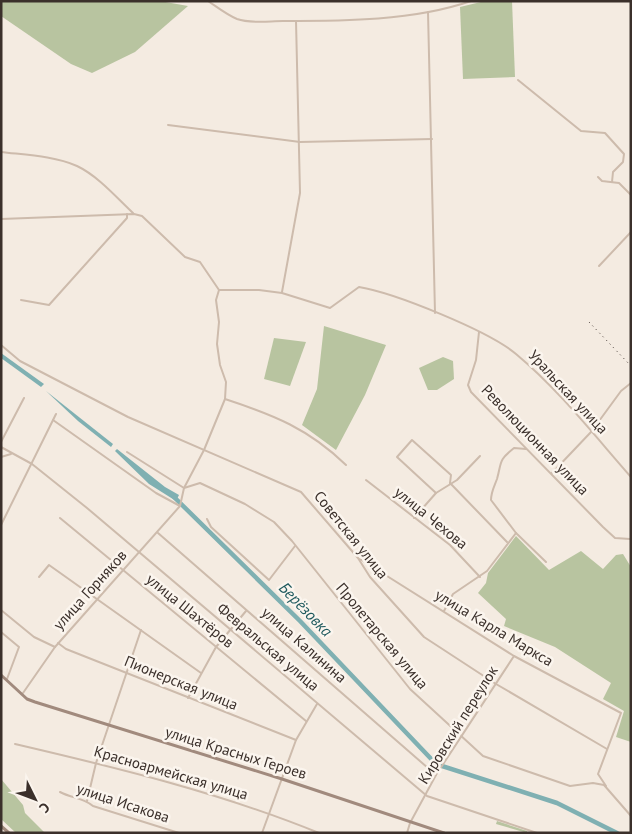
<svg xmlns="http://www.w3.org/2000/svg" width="632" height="834" font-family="'PT Sans',sans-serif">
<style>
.green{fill:#b8c4a0}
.water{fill:#7fb0b2}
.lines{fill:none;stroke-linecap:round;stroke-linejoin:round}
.river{stroke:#7fb0b2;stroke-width:4.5}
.street{stroke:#cdbbac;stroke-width:2}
.secondary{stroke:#a18a7d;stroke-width:3}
.rail{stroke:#3b302b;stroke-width:1;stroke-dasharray:1 4;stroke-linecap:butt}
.labels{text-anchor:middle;stroke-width:5;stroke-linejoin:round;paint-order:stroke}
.street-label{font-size:15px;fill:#3b302b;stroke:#fbf5ee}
.water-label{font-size:16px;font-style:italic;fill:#1f5a5e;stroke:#fbf5ee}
</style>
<rect width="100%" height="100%" fill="#f4ebe1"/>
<g class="green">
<path d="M1,1H160L188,6L135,52L92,73L71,64L1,16Z"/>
<path d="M485,1H512L515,77L463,79L460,7Z"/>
<path d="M324,326L386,345L365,395L336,450L302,425L317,389Z"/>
<path d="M274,338L306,342L290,386L264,379Z"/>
<path d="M443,357L453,361L454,379L437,390H428L419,368Z"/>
<path d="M516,536L549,570L581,551L603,569L616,555L623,554L631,567V742L616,737L624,711L603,699L611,683L555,647L504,626L506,619L478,593L486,583L488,573Z"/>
<path d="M1,779L23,805L25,813L45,833H16L1,819Z"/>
<path d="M497,821L527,831V833L496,824Z"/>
</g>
<g class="water">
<path d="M1,353L44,384L41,387L1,358Z"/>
<path d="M46,391L113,444L111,447L78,421Z"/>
<path d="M117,449L165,487L179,495L176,501L149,484L115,451Z"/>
</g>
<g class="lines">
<path class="river" d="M174,497L300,621L436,764L557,803L617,833"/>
<g class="street">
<path d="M208,1C217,7 227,15 237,19C251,24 269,21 283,21C344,21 413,21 471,1"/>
<path d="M428,12L435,313"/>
<path d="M518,80L581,131L605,133L624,154L623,162L613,172L612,182"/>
<path d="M168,125L300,142L432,139"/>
<path d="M1,152C26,155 54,156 77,166C98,176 116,197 133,213"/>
<path d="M598,177L602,181L619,183L631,195"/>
<path d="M1,219L134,214L142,216L185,257L200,262L219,290L216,300L219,322L217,344L220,365L226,382L225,399L204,450L184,488L180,506L55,647L23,693"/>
<path d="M599,266L631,232"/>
<path d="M219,290H259L282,293L330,308L359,287C395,293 489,331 516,354C559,390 594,435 631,477"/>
<path d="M282,292L300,193L296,21"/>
<path d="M21,300L49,305L127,218V214"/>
<path d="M479,332L476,360L468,385L471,392L603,527L615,538L630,539"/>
<path d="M1,345L20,361L128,417L301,492L358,558L370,577L424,637L496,684L607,749"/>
<path d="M225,399C274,415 309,429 346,465"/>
<path d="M53,420L156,493L180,506"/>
<path d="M1,442L24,398"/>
<path d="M1,447L32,464L87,508L427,796L537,833"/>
<path d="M526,449L514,448C498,461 502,461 497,479C494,487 491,492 491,500L516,533L546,562"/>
<path d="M127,452L184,488L200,483L245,504L274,522L292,541L410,689L483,756L570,786L593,783L604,785L631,816"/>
<path d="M1,457L11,454"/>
<path d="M552,473L591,432L621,391L631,383"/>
<path d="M366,480L450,545L480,577"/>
<path d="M450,483L507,542"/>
<path d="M436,493L397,457L412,440L451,475L450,483"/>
<path d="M60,518L306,721"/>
<path d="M414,518L436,493L457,480L480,456"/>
<path d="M207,519L211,527L269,580L295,546"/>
<path d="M1,525L56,414"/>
<path d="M158,533L436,775"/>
<path d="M360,559L514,656L621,713L598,774L606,786"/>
<path d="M39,577L49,565L201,673"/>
<path d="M1,610L34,637L55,647"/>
<path d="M444,611L453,594L487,571L516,533"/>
<path d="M1,632L19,647L7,679"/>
<path d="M58,643L66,649L296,740"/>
<path d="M188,698L216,647L246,611"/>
<path d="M15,744C118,768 221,793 319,833"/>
<path d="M60,792C71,798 84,798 93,806L179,833"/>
<path d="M87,801L96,763L141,630"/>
<path d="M262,833L296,740L317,704"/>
<path d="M407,833L410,823L436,775L514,656"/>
</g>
<g class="secondary">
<path d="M1,675L27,699L35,702L282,779L444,833"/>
<path d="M1,826L9,833"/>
</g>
<path class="rail" d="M589,322L631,366"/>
</g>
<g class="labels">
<g class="street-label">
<text transform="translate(568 392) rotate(47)" y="5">Уральская улица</text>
<text transform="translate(535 440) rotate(46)" y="5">Революционная улица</text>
<text transform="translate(431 518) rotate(39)" y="5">улица Чехова</text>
<text transform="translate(351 535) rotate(51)" y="5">Советская улица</text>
<text transform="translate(90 590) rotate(-48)" y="5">улица Горняков</text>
<text transform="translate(190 611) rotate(39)" y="5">улица Шахтёров</text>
<text transform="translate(494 628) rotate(31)" y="5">улица Карла Маркса</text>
<text transform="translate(382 636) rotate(50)" y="5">Пролетарская улица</text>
<text transform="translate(304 645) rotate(41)" y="5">улица Калинина</text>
<text transform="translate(268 647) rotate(40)" y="5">Февральская улица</text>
<text transform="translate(181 683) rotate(22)" y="5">Пионерская улица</text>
<text transform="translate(458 725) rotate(-58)" y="5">Кировский переулок</text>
<text transform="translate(236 753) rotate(17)" y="5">улица Красных Героев</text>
<text transform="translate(171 773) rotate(16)" y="5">Красноармейская улица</text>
<text transform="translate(123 803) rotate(18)" y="5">улица Исакова</text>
</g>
<g class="water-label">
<text transform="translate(306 609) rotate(46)" y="6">Берёзовка</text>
</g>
</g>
<rect width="632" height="834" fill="none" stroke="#3b302b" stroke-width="5"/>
<g transform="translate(35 799) rotate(132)" stroke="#fbf5ee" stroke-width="4" paint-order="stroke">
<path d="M0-4L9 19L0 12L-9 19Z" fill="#3b302b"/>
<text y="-8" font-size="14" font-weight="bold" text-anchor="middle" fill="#3b302b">С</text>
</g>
</svg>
